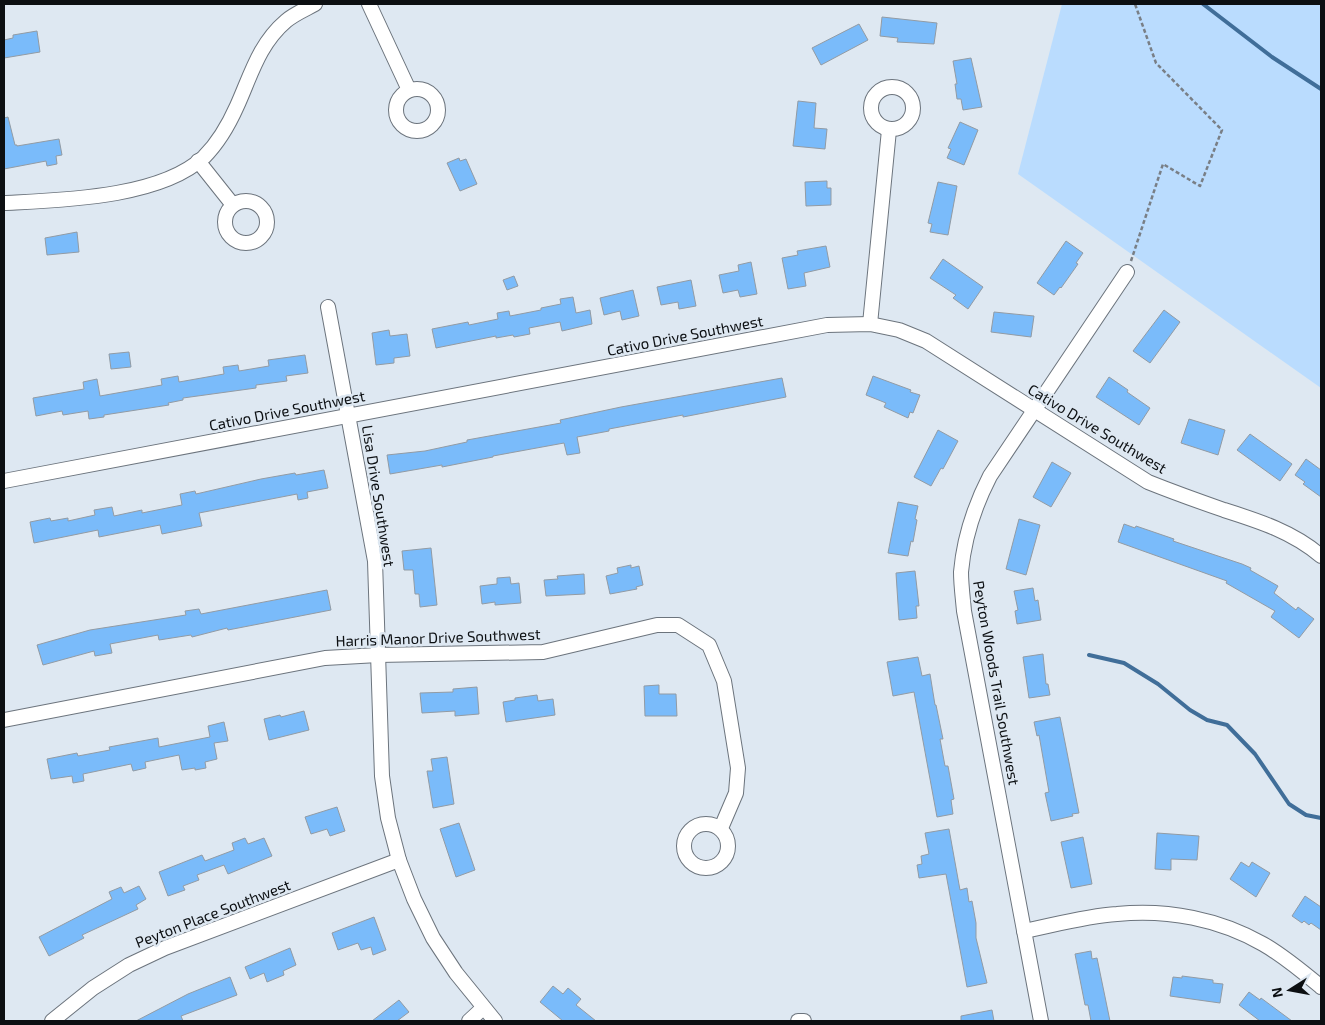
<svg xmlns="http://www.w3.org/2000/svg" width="1325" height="1025" font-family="'Exo 2',sans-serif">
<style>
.green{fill:#badcfe}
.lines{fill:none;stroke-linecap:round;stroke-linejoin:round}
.stream{stroke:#406e99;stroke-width:4}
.building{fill:#7abbfa;stroke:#929ba4}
.street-casing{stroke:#6c747d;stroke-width:16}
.path{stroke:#797f86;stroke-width:2.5;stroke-dasharray:4 2.5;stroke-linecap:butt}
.street{stroke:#fff;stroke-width:14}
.labels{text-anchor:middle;stroke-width:5;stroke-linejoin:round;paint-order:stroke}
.street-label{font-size:15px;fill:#0c0f12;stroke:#dee8f2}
</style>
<rect width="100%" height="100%" fill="#dee8f2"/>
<path class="green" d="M1062,4H1321V388L1018,174Z"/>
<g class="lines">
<g class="stream">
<path d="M1203,4L1272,57L1321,89"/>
<path d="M1089,655L1124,663L1158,684L1190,710L1207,720L1227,725L1255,754L1289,804L1306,815L1321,818"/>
</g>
</g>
<g class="building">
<path d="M882,17L937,23L934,44L897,42L898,38L880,36Z"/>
<path d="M859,24L868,40L821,65L812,48Z"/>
<path d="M37,31L40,52L4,58V40L13,38V35Z"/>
<path d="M971,58L982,107L963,110L961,99H957L955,84H957L953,61Z"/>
<path d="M798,101L816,103L814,128L827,129L825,149L793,146Z"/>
<path d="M8,117L15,145H17V146L59,139L62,155L56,156L57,164L47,166L46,161L4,169V118Z"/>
<path d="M960,122L978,130L964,165L947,158L951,149L948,148Z"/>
<path d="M459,158L460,161L466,159L477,184L460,191L447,163Z"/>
<path d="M827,181V188H831V205L806,206L805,182Z"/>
<path d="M938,182L957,186L948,235L930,232L932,224L928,223Z"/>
<path d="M77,232L79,252L47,255L45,238Z"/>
<path d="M1066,241L1083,253L1076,263L1078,264L1061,288L1060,287L1054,295L1037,283Z"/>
<path d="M826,246L830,267L804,273L806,286L788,289L782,258L798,255L797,251Z"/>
<path d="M943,259L983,287L968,309L953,298L956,295L930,278Z"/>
<path d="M751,262L757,294L740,297L738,290L723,293L719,275L739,271L738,265Z"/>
<path d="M514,276L518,286L507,290L503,280Z"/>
<path d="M691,280L696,306L679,309L678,302L661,305L657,287Z"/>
<path d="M633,290L639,316L622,320L620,311L604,315L600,298Z"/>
<path d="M573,297L576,313L590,310L592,324L562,331L560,322L529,328L530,334L514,337L513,335L496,338V336L436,348L432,329L468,322L469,325L498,319L497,313L509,311L510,316L541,310V308L561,304L560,299Z"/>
<path d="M1164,310L1180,322L1150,363L1133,351Z"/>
<path d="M994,312L1034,316L1031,337L991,332Z"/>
<path d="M389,330L390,336L407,334L410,356L394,358V363L376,365L372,333Z"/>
<path d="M129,352L131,367L111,369L109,354Z"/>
<path d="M305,355L308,373L286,376L287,381L256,385V388L183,398V400L168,403L169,405L104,415V417L89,419L88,411L63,415L62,411L36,416L33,398L84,389L83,382L97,379L100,396L162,385L161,379L178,376L179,382L224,374L223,367L238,365L239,371L269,366L268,360Z"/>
<path d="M873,376L911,390L910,392L920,395L913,413L910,412L908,418L884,407L886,403L866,395Z"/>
<path d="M1109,377L1128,390L1127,392L1150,408L1139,425L1096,397Z"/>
<path d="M782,378L786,397L683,417V415L609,429V431L577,437L580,453L567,455L564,443L493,456V457L442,467V465L390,474L387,455L425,451L467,442V440L561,423L560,420L621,407Z"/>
<path d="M1189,419L1225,430L1218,455L1181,443Z"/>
<path d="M938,430L958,441L943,469L941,468L931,486L914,477Z"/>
<path d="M1250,434L1292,464L1280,481L1237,450Z"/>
<path d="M1306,459L1321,470V497L1303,484L1305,482L1295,475Z"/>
<path d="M1052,462L1071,473L1051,507L1033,497Z"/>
<path d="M324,470L328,488L307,492L308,498L298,500L297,494L199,513L202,526L162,534L160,525L99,537L98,530L34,543L30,522L50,518L51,521L68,518V521L95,515L94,510L112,507L114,516L142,510V513L182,505L180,494L195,491L196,494L261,479L295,473L296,475Z"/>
<path d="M898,502L918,506L915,519L917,520L913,542L911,541L908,556L888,553Z"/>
<path d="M1019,519L1040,525L1026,575L1006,569Z"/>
<path d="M1124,524L1135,528L1136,526L1174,539L1173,541L1242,564L1251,568L1250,570L1278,586L1274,593L1296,610L1298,607L1314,619L1299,638L1271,617L1275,611L1226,583L1227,581L1118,542Z"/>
<path d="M431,548L437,605L420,607L419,594H415L413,570H404L402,551Z"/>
<path d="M631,565V568L639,566L643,585L636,587L637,589L610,594L606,576L618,573L617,568Z"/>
<path d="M915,571L919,606H916L917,618L899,620L896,573Z"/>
<path d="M584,574L585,594L546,596L544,580L558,579L557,576Z"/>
<path d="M510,577L511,584L519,583L521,603L495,605V602L482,604L480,586L497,584V578Z"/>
<path d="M1033,588L1035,601L1038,600L1041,620L1017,624L1015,611L1018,610L1014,591Z"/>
<path d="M327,590L331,610L228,630L227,628L192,637L191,635L159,640L158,635L110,644L112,653L95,656L94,651L43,665L37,645L90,630L186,615L185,611L199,609L201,614Z"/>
<path d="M1043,654L1046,684H1048L1050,695L1029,698L1023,657Z"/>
<path d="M918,657L922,676L930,674L935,705H936L943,739H940L945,766H948L954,799L951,800L953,814L937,817L914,692L893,696L887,662Z"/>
<path d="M659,685V694H676L677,716H645L644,686Z"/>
<path d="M477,687L479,714L455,716V711L422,713L420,693L453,692V689Z"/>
<path d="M537,695L538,701L553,699L555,715L506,722L503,702L515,700V698Z"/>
<path d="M304,711L309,730L269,740L264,719L280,715L281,717Z"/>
<path d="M1060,717L1079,813L1072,814L1073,816L1051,821L1045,793L1049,792L1039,735L1037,736L1034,722Z"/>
<path d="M224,722L228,741L214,743L217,759L205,762L206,768L195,770V768L182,770L179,755L145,762L146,768L133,771L131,764L83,774L84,781L73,783L72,776L51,779L47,759L77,753L78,756L110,750L109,747L158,738L159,747L210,737L208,726Z"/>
<path d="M447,757L454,804L433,808L427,771H433L431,759Z"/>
<path d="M337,807L345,831L330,836L327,829L311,834L305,817Z"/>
<path d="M459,823L475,870L456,877L440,829Z"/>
<path d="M949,829L960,890L967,888L969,902L972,901L976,923V938L987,983L967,987L946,874L919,878L917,865L922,864L921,856L929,854L925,833Z"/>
<path d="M1157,833L1199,836L1197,860L1171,859V870L1155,869Z"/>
<path d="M1083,837L1092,884L1071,888L1061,842Z"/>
<path d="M245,838L248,844L264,838L272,856L228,874L224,865L197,875L199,880L183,886L185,890L168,896L159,872L202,855L205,861L234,850L232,843Z"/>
<path d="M1241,862L1249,867L1252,862L1270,873L1256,897L1230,879Z"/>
<path d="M139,886L146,899L136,905L138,909L82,935L84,938L49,956L39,937L112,899L109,892L121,887L124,893Z"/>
<path d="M1305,896L1321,907V930L1311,923L1309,925L1304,921L1302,923L1292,916Z"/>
<path d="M374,917L386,950L373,955L371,947L361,950L358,943L338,950L332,933Z"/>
<path d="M290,948L296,965L283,971L284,975L267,982L264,973L250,979L245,967Z"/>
<path d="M1091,951L1092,959L1097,958L1110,1021H1091L1088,1005H1085L1075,954Z"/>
<path d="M1182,976L1213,980V983L1223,984L1220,1003L1170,996L1173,977L1182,978Z"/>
<path d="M230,977L237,995L181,1016L183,1021H136L188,994Z"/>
<path d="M553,986L563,994L568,988L581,999L576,1005L596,1021H563L540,1002Z"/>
<path d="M1249,992L1260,1000L1261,998L1292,1021H1260L1239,1005Z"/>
<path d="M399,1000L409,1012L397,1021H372Z"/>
<path d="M992,1010L994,1021H961V1016Z"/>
</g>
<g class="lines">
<defs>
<g id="street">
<path d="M369,4L409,90"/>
<circle cx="892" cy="108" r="21"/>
<circle cx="417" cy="110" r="21"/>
<path d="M198,161L233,205"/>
<circle cx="246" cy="222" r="21"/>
<path d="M4,203C62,200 160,198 204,157C219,142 229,124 237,106C251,75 259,44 286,21C294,14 306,9 315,4"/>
<path d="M328,307L375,561L382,776L388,818L399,860L414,899L433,938L456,973L495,1021"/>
<path d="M870,324L889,130"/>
<path d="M4,481L827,325L870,324L899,330L926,341L1148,482C1173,492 1198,501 1224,510C1259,521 1293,532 1321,556"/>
<path d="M4,720L325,658L378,655L543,652L657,625H678L709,645L724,681L738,768L736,793L721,828"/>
<circle cx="706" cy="846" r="22"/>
<path d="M1024,931C1054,925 1086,916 1117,914C1168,909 1219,919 1263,944C1284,956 1303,972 1321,987"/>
<path d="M52,1021L93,988L129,965L165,948L399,860"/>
<path d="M469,1021L483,1008"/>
<path d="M798,1021H804"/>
<path d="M1041,1021L964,611C963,599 961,585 961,572C964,538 974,507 990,476L1127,272"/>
</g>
</defs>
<use href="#street" class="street-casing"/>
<path class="path" d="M1131,261L1163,164L1200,186L1222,130L1156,63L1135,4"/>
<use href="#street" class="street"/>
</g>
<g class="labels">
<g class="street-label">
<text transform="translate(685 336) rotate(-11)" y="5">Cativo Drive Southwest</text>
<text transform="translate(287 411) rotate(-11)" y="5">Cativo Drive Southwest</text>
<text transform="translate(1097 429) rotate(31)" y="5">Cativo Drive Southwest</text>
<text transform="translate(378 496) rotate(81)" y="5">Lisa Drive Southwest</text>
<text transform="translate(438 638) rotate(-2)" y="5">Harris Manor Drive Southwest</text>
<text transform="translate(996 683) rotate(80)" y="5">Peyton Woods Trail Southwest</text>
<text transform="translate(213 914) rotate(-21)" y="5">Peyton Place Southwest</text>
</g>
</g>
<rect width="1325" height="1025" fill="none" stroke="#0c0f12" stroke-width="10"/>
<g transform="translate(1290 990) rotate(259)" stroke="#dee8f2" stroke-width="4" paint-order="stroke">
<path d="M0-4L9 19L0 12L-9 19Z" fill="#0c0f12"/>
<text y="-8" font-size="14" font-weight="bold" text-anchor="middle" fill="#0c0f12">N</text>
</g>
</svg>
